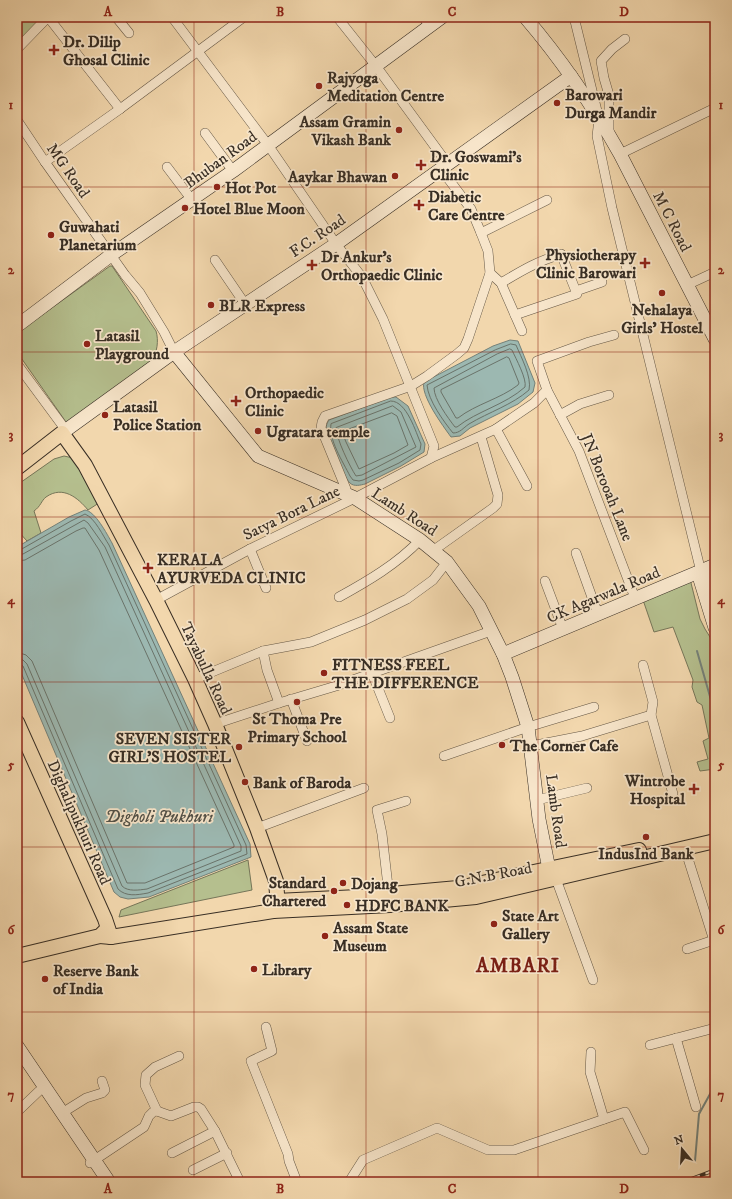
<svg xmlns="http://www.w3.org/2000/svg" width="732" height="1199" font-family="'IM FELL DW Pica',serif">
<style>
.green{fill:#b5bf8e;stroke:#767659}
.water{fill:#9cb8b1;stroke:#748179}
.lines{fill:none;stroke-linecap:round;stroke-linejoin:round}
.shore{stroke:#6a736a;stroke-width:1}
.stream{stroke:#748179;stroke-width:2}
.street-casing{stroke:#665846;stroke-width:10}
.secondary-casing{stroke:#382e24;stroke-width:14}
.primary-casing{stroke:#382e24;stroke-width:16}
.street{stroke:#f7e5ca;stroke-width:9}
.secondary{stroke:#f7e5ca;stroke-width:13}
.primary{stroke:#f2d7ad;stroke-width:14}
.rail-casing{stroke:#382e24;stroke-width:3.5}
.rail{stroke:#f7e5ca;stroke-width:2;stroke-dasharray:6;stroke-linecap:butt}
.grid{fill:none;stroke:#8f2418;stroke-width:1;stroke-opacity:0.55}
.poi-dot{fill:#8f2418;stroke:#f7e5ca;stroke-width:1.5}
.labels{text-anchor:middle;stroke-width:3.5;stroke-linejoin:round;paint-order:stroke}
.poi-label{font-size:16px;font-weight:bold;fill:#382e24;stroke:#f7e5ca;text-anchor:start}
.street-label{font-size:16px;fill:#382e24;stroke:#f7e5ca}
.water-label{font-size:17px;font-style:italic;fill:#515047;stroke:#f7e5ca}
.district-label{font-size:20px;font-weight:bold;letter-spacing:1px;fill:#7a1f14;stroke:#f7e5ca}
.neatline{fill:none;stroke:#8f2418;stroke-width:1.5}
.grid-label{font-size:13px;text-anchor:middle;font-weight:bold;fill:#8f2418}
</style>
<rect width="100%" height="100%" fill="#f2d7ad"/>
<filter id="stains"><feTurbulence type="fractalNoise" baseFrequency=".005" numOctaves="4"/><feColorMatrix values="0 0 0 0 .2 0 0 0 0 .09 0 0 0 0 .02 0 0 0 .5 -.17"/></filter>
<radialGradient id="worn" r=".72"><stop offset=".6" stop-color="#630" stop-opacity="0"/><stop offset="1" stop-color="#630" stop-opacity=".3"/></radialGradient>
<g class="green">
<path d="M17,17H42L17,49Z"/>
<path d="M110,266H112L156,331C159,341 157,352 152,361L71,423L66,422L17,352V333Z"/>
<path d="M64,456L73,458L102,501L88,510C78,498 63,485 46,497C41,501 41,506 34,511L41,533L27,541L17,530V485L54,459Z"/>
<path d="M690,579L700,619L705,629L715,645V769L700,771L697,762L708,759L703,741L709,738L702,705L697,702L692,687L693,680L673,627L654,632L642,597Z"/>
<path d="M248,860L252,890L119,917L121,910Z"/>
</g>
<g class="water">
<path d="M510,340L518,341L535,383L533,392L518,404L470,428L460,436L451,437C443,426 420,395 424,382L493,346Z"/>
<path d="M391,397H396L408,406L425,444L424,452L401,466L365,484C361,485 354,487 350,483C344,478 327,438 326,429C326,426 327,423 329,420Z"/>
<path d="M85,510C95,511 107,534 112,543L250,844L251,857L149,897L128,899L120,897L114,892L17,663V547L69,517Z"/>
</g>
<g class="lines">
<g class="shore">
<path d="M511,344L516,345C521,357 532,377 529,390C512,405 489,412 469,424C463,428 460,433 453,433C444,422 428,400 427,385L495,350Z"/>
<path d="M510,349L512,350C516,359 527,379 525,387C505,405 477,411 457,427H455C448,418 434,399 434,388L497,354Z"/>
<path d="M507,357L509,358L519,383L518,385C500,399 476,404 458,418H456L441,392V390Z"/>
<path d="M391,401C407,401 416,433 421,444L420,450L399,463L363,480L359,481L353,480L350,476C343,462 328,439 331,424Z"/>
<path d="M393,406L401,412L416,447L362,475L356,476C350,467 336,438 336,428Z"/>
<path d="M392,413L397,416L408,445L394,453L359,469L346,442L342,432Z"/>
<path d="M17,550H20L71,521L85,514C95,518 103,536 109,545L246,845L247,854L148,893C137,895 126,897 118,889L23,666L20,664L17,663"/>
<path d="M17,555L23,554L84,520L88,523L105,547L241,846V851L147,889C139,890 128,892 122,886L27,664L23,660L17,658"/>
<path d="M17,561L25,560L76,531L83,528H85L99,550L234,845V847L145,883H127L32,661L26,655L17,652"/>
</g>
<g class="stream">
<path d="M697,651L715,714"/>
<path d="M695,1161L699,1114L715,1085"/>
</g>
<defs>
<g id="street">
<path d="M116,17L129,33"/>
<path d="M172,17L268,145L336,244L362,277L383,319L434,446L431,458"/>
<path d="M337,17L376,66L447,163"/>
<path d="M423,17L430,26"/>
<path d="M574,17L599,119L597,136L612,208L701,572"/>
<path d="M17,49L48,17L120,109"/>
<path d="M17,120L45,162L125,275L140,293L164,332L174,352"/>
<path d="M205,133L233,171"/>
<path d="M609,133V95L604,78L601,61L612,49L625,39"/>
<path d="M620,154L715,108"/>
<path d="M45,162L120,109L244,17"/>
<path d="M167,167L192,200"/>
<path d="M481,233L547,200"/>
<path d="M215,260L245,304"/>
<path d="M490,273L501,283L522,331"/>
<path d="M501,283C523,270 536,262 561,254L577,294L515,315"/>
<path d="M687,285L715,272"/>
<path d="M576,291L602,282"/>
<path d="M614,335L589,342L537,361L547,390L579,451L635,598"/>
<path d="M17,364L65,429"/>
<path d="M560,415L580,404L609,395"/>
<path d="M496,429L527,486"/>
<path d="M346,494V489L321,428L322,422L325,416L411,386L427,376L457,354L464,348L468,339L490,273L488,251L481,233L471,209L441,169"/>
<path d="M250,549L266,588"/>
<path d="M434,550L493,508L497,504L498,495L481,437"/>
<path d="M576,553L598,614"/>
<path d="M545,581L563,629"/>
<path d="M339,597C368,581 397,564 420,540"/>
<path d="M156,600L250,549L355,498L431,458L496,429L534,403L547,390"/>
<path d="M263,651L267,670L279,703"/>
<path d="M372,673L390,718"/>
<path d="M195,679L263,651L311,642L365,620L407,599L433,580L447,562"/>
<path d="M291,699L307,741"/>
<path d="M651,715L673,794"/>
<path d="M215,724L279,703L336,686L491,631"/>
<path d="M531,746L582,736L651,715L653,702L643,665"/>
<path d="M444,756L528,727L594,707"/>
<path d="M537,800L587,788"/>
<path d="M257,828L364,788"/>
<path d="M685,849L715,944"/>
<path d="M556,879L593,980"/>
<path d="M389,895L382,834L377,810L406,801"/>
<path d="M687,949L714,940"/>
<path d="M266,1027L272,1051L251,1061L288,1154L289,1161L297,1182"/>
<path d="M676,1038L696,1107"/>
<path d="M650,1045L715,1028"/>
<path d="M591,1052L590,1072L604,1119"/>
<path d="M157,1111L145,1085L146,1075L155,1067L179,1056"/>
<path d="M17,1112L39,1091"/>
<path d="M62,1113L86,1098L102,1093L105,1090L102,1081"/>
<path d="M172,1153L215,1131"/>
<path d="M90,1163L144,1127L149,1116L153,1112L157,1111L171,1116L194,1107H198L201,1109L215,1131L240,1182"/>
<path d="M193,1170L227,1153"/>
<path d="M349,1182L363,1160L437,1128L488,1150H514L625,1112L644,1150"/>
</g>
<g id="secondary">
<path d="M525,17C561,59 593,106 620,154L715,339"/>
<path d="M17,326L111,255L233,171L442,17"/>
<path d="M174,352L258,456L355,498L420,540L447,562L479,606L503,654L512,677L528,727L539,819L551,879"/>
<path d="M62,433L174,352L336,244L571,76"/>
<path d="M707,569L715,594"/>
<path d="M698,573L715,628"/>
<path d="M503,654L715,565"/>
<path d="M17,1046L109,1182"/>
</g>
<g id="primary">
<path d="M17,468L62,433L85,465L156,600L195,679L215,724L257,828L276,881L277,894L273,911"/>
<path d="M17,722L105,919L111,937"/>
<path d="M276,901L358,897L458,888L639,850"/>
<path d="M100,936L111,937L273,911L390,905L476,897L715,841"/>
<path d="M17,956L100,936L106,930"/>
</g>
</defs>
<use href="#street" class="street-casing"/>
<use href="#secondary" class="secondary-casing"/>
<use href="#primary" class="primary-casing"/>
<use href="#street" class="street"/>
<use href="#secondary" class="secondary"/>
<use href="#primary" class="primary"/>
<defs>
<g id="rail">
<path d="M683,1182L715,1170"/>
<path d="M700,1182L715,1176"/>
</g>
</defs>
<use href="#rail" class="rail-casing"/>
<use href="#rail" class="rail"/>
</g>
<path class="grid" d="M194,17V1182M366,17V1182M538,17V1182M17,187H715M17,352H715M17,517H715M17,682H715M17,847H715M17,1012H715"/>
<g class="poi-dot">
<path d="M52 44h4v4h4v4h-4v4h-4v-4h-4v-4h4z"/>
<circle cx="319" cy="86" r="4"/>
<circle cx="557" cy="103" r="4"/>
<circle cx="399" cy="130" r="4"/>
<path d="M419 159h4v4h4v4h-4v4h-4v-4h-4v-4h4z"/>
<circle cx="395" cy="176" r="4"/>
<circle cx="217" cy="187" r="4"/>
<path d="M417 199h4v4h4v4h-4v4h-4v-4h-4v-4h4z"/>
<circle cx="185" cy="208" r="4"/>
<circle cx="51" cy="235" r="4"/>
<path d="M643 257h4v4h4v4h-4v4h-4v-4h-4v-4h4z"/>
<path d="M310 259h4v4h4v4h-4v4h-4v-4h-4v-4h4z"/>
<circle cx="662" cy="293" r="4"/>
<circle cx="211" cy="305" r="4"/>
<circle cx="87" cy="344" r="4"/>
<path d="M234 395h4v4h4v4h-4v4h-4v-4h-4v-4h4z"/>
<circle cx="105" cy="415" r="4"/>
<circle cx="258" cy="431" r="4"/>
<path d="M146 562h4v4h4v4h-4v4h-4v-4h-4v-4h4z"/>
<circle cx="324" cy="673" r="4"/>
<circle cx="297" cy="702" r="4"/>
<circle cx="502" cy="745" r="4"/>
<circle cx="239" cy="747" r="4"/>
<circle cx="245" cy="782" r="4"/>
<path d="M692 783h4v4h4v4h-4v4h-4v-4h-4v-4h4z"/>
<circle cx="646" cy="837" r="4"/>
<circle cx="343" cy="883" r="4"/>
<circle cx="334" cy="891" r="4"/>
<circle cx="347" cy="905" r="4"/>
<circle cx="494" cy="924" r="4"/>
<circle cx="325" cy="936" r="4"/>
<circle cx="254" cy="969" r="4"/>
<circle cx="45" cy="979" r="4"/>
</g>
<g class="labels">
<g class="poi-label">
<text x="63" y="47">Dr. Dilip<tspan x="63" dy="18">Ghosal Clinic</tspan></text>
<text x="327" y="83">Rajyoga<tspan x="327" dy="18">Meditation Centre</tspan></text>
<text x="565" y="100">Barowari<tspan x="565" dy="18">Durga Mandir</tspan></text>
<text x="391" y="127" text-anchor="end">Assam Gramin<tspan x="391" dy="18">Vikash Bank</tspan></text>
<text x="430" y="162">Dr. Goswami's<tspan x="430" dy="18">Clinic</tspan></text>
<text x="387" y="182" text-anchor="end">Aaykar Bhawan</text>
<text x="225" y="193">Hot Pot</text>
<text x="428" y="202">Diabetic<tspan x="428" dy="18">Care Centre</tspan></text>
<text x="193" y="214">Hotel Blue Moon</text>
<text x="59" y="232">Guwahati<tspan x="59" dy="18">Planetarium</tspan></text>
<text x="636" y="260" text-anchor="end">Physiotherapy<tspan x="636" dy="18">Clinic Barowari</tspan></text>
<text x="321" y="262">Dr Ankur's<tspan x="321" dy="18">Orthopaedic Clinic</tspan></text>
<text x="219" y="311">BLR Express</text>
<text x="662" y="315" text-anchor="middle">Nehalaya<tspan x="662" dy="18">Girls' Hostel</tspan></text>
<text x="95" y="341">Latasil<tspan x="95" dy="18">Playground</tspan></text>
<text x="245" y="398">Orthopaedic<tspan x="245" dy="18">Clinic</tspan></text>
<text x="113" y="412">Latasil<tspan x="113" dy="18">Police Station</tspan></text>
<text x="266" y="437">Ugratara temple</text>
<text x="157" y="565">KERALA<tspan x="157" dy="18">AYURVEDA CLINIC</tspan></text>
<text x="332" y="670">FITNESS FEEL<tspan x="332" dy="18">THE DIFFERENCE</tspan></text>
<text x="297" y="724" text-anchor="middle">St Thoma Pre<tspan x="297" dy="18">Primary School</tspan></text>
<text x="231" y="744" text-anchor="end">SEVEN SISTER<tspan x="231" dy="18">GIRL'S HOSTEL</tspan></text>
<text x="510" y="751">The Corner Cafe</text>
<text x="685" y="786" text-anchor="end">Wintrobe<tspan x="685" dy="18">Hospital</tspan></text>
<text x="253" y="788">Bank of Baroda</text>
<text x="646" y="859" text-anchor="middle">IndusInd Bank</text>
<text x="326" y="888" text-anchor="end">Standard<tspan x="326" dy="18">Chartered</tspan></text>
<text x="351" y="889">Dojang</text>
<text x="355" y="911">HDFC BANK</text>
<text x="502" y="921">State Art<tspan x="502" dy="18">Gallery</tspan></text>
<text x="333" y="933">Assam State<tspan x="333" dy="18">Museum</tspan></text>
<text x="262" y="975">Library</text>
<text x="53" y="976">Reserve Bank<tspan x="53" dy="18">of India</tspan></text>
</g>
<g class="street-label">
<text transform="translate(220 159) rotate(-36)" y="6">Bhuban Road</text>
<text transform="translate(69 170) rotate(55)" y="6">MG Road</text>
<text transform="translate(673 221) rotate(63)" y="6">M C Road</text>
<text transform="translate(317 235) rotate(-34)" y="6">F.C. Road</text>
<text transform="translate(608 487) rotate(68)" y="6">JN Borooah Lane</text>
<text transform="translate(405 511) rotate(33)" y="6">Lamb Road</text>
<text transform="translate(291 512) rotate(-26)" y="6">Satya Bora Lane</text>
<text transform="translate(603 594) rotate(-23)" y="6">CK Agarwala Road</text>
<text transform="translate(207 668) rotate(65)" y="6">Tayabulla Road</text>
<text transform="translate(557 811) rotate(82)" y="6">Lamb Road</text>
<text transform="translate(80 822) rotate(66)" y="6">Dighalipukhuri Road</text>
<text transform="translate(493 874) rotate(-11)" y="6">G.N.B Road</text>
</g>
<g class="water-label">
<text x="159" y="822">Digholi Pukhuri</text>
</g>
<g class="district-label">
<text x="518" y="972">AMBARI</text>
</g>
</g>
<rect width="732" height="1199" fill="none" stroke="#f2d7ad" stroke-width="44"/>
<g transform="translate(682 1149) rotate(342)" stroke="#f7e5ca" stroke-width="3" paint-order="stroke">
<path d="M0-3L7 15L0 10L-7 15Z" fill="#382e24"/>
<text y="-6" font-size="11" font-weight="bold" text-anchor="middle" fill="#382e24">N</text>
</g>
<rect x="22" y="22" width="688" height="1155" class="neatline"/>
<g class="grid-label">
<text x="108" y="16">A</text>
<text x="280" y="16">B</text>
<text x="452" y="16">C</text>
<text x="624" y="16">D</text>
<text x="11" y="109">1</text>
<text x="721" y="109">1</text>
<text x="11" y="274">2</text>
<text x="721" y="274">2</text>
<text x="11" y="439">3</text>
<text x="721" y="439">3</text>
<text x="11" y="604">4</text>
<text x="721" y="604">4</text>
<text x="11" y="769">5</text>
<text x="721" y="769">5</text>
<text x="11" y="934">6</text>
<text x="721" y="934">6</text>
<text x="11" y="1099">7</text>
<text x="721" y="1099">7</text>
<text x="108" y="1193">A</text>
<text x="280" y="1193">B</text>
<text x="452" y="1193">C</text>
<text x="624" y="1193">D</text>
</g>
<rect width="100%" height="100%" filter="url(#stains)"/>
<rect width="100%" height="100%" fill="url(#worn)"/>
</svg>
